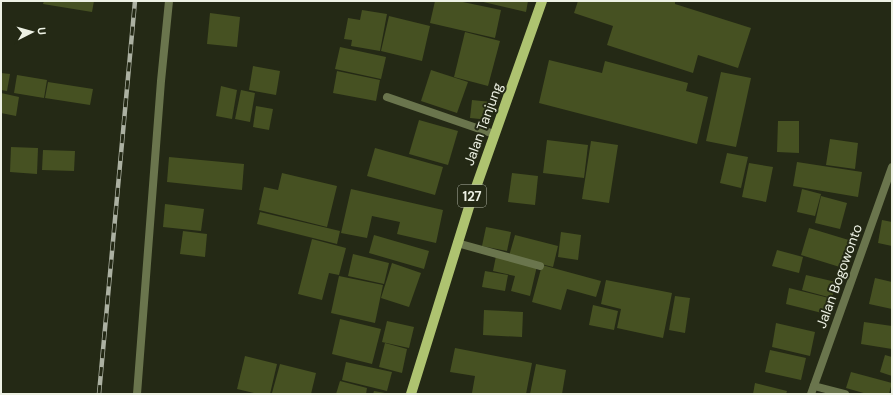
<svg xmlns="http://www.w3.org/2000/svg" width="893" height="395" font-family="'DM Sans',sans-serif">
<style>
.building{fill:#465122}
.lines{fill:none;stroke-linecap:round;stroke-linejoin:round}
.service{stroke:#6a754d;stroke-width:8}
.minor{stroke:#6a754d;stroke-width:8}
.primary{stroke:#aec370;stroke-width:10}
.rail-casing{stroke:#acb1a2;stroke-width:4.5}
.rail{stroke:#242915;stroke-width:3;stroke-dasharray:9;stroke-linecap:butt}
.labels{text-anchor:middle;stroke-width:4;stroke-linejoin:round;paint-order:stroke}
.shield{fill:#242915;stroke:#b1b5a6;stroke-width:1}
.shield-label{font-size:13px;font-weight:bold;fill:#edf1e4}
.street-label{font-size:14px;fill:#edf1e4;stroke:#242915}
</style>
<rect width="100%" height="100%" fill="#242915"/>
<g class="building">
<path d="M44,1H94L92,12L43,4Z"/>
<path d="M435,1H458L501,10L495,38L430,23Z"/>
<path d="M479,1H528L526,12Z"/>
<path d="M578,1H675V4L751,28L738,68L698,55L693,73L607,45L613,26L574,13Z"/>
<path d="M362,10L387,14L380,51L351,46L352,40L344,39L348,18L360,20Z"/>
<path d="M210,13L240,17L237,47L207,44Z"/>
<path d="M389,16L430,26L422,61L381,51Z"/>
<path d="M465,32L500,41L488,86L454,77Z"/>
<path d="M340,47L386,57L381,79L335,69Z"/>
<path d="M549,60L602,73L605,61L688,83L686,91L708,97L697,144L539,103Z"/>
<path d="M253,66L280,71L276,95L249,90Z"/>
<path d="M431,70L468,82L457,113L421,101Z"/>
<path d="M337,71L380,80L376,101L333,93Z"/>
<path d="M721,72L751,78L736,147L706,141Z"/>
<path d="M1,73L10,74L7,91L1,90Z"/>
<path d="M17,75L47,80L44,98L14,93Z"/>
<path d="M48,82L93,89L90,105L45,98Z"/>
<path d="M221,86L237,90L232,119L216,116Z"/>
<path d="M241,90L255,93L250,122L235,119Z"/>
<path d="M1,93L19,97L16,116L1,113Z"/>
<path d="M472,100L491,102L490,120L470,118Z"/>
<path d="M256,106L273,109L269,130L253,127Z"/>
<path d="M419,120L458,131L448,165L409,154Z"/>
<path d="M778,121H799V153L777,152Z"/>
<path d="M830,139L858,143L855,169L826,165Z"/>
<path d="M547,140L588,145L584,178L543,173Z"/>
<path d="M591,141L618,145L609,203L582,199Z"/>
<path d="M11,147L38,148L37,174L10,172Z"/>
<path d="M375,148L443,167L435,195L367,176Z"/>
<path d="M43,150L75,151L74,171L42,170Z"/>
<path d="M727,153L748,157L741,188L720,183Z"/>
<path d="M169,157L244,164L242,190L167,182Z"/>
<path d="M797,162L862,172L858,197L793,186Z"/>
<path d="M749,163L773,167L766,202L742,197Z"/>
<path d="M282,173L337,186L327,227L259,210L264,187L278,190Z"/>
<path d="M512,173L538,176L535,205L508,202Z"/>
<path d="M351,189L443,210L436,243L397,234L400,222L372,216L367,238L341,233Z"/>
<path d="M802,189L821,194L815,216L797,212Z"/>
<path d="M821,196L847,203L840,229L815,223Z"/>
<path d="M165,204L204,209L201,231L163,227Z"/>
<path d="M260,212L340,231L337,244L257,224Z"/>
<path d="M882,220L892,222V246L878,243Z"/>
<path d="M486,227L511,232L507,251L482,246Z"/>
<path d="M809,228L852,241L843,268L801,255Z"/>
<path d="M183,231L207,234L205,257L180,254Z"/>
<path d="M561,232L581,235L578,260L558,257Z"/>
<path d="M374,235L429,251L424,269L369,253Z"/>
<path d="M515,235L558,246L553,267L509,256Z"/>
<path d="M312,239L346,248L339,275L329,273L322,300L298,294Z"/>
<path d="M777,250L803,257L799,273L772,266Z"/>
<path d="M353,254L389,263L384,284L348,276Z"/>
<path d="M496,256L537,266L530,296L511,291L515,276L493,271Z"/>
<path d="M392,263L421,273L409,307L381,298Z"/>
<path d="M542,265L601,281L596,297L567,289L561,310L532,302Z"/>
<path d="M485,271L508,275L505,291L482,287Z"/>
<path d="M806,275L836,282L832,298L802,290Z"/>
<path d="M339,276L383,285L375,323L331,313Z"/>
<path d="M875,278L892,282V309L869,304Z"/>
<path d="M606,280L672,293L663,338L617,328L621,309L601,304Z"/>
<path d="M789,288L833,299L830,315L786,304Z"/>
<path d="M675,296L690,298L685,333L669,330Z"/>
<path d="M593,305L618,311L614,330L589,325Z"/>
<path d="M484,310L523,312L522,337L483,335Z"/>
<path d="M340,319L381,329L372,364L332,354Z"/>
<path d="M387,321L414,327L409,348L382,342Z"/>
<path d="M864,322L892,326V349L861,344Z"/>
<path d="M776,323L815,332L810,356L772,347Z"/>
<path d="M385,343L407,349L402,373L379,367Z"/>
<path d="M455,348L532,363L526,394L472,393L475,376L450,372Z"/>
<path d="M770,350L806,358L801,380L765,372Z"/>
<path d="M885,355L892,357V376L880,372Z"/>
<path d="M245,356L277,364L270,394H258L237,389Z"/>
<path d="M346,362L392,372L387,391L342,380Z"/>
<path d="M280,364L316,373L311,394L272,393Z"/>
<path d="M536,364L566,370L562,394H530Z"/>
<path d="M851,372L892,383L889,394H867L846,388Z"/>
<path d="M340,381L367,388L366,394H336Z"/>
<path d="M755,383L787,391L786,394H753Z"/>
<path d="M374,391L385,393V394H373Z"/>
</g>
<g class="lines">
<path class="service" d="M457,243L540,266"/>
<g class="minor">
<path d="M387,97L494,134"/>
<path d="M814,386L845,394"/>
<path d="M137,394L161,81L169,1"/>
<path d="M811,394L892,167"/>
</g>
<path class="primary" d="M411,394L469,207L542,1"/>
<defs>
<path id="rail" d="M99,394L135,1"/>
</defs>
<use href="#rail" class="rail-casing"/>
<use href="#rail" class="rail"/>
</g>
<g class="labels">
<rect class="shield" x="458" y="185" width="28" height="22" rx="3"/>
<g class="shield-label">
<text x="472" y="201">127</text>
</g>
<g class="street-label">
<text transform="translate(483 124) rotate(-70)" y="5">Jalan Tanjung</text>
<text transform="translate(839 276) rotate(-70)" y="5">Jalan Bogowonto</text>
</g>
</g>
<rect width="893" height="395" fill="none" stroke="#edf1e4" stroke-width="4"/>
<g transform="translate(32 32) rotate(84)" stroke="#242915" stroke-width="3" paint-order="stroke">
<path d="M0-3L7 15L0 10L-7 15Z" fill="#edf1e4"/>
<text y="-6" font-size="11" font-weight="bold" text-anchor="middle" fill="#edf1e4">U</text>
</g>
</svg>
